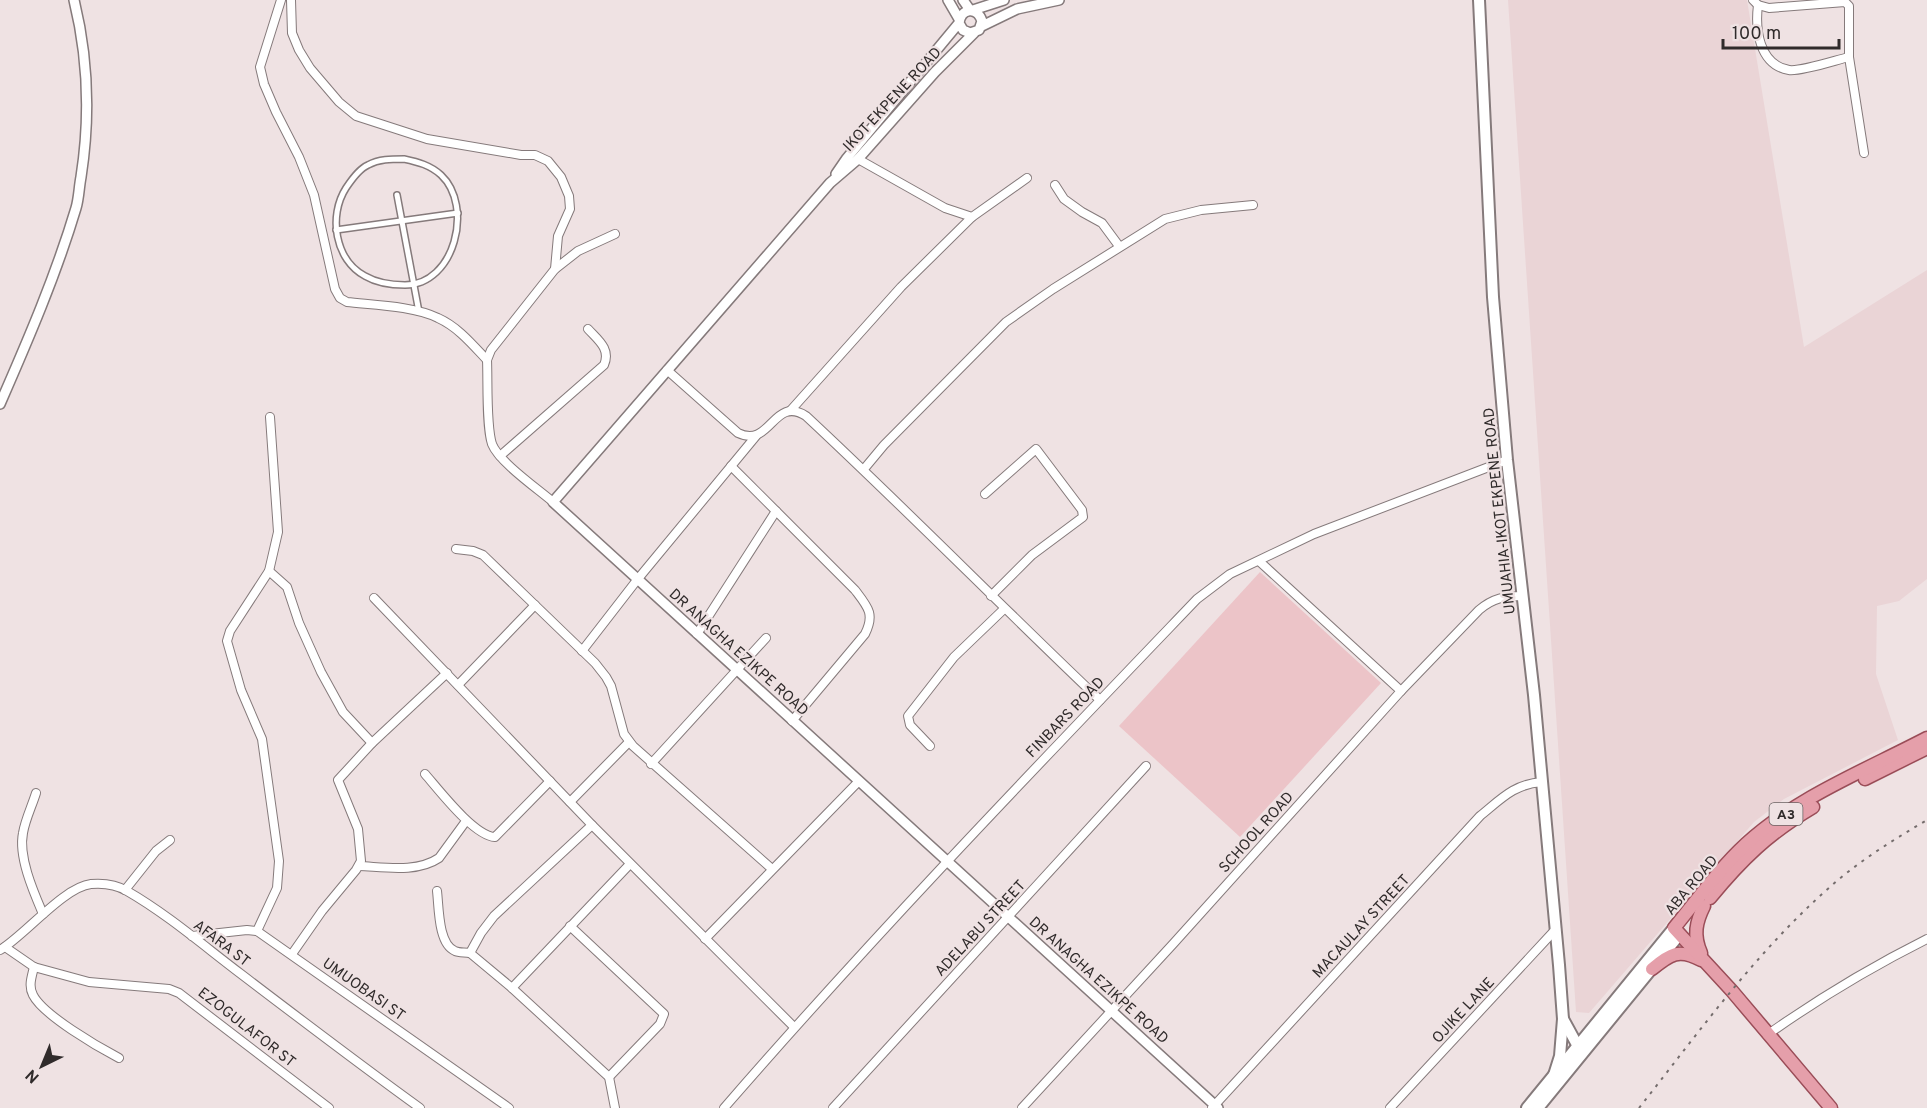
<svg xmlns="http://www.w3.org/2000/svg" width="1927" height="1108" font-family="Overpass,sans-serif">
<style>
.built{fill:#ead4d6}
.green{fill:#ecc4c8}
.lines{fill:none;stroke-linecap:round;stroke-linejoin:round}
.pedestrian-casing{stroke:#857a7b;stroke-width:8}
.minor-casing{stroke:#857a7b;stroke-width:10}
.tertiary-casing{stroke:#857a7b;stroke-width:12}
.secondary-casing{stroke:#857a7b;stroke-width:14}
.primary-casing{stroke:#9a4d58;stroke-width:15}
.pedestrian{stroke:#fff;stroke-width:5}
.minor{stroke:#fff;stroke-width:8}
.tertiary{stroke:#fff;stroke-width:9}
.secondary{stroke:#fff;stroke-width:10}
.primary{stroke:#e59faa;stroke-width:12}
.rail{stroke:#756d6d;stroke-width:2;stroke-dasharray:3 6;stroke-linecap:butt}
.labels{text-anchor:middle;stroke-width:4.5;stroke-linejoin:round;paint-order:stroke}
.shield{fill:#efe2e3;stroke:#696262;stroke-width:1.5}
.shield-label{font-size:14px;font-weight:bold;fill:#302b2b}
.street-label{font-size:15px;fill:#302b2b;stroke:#efe2e3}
</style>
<rect width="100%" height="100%" fill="#efe2e3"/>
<path class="built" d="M1508,0H1747L1804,347L1927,270V579L1899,601L1877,606L1876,674L1898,740L1784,799L1754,822L1589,1013L1576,1012Z"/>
<path class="green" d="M1260,572L1381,683L1240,837L1119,726Z"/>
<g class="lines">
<defs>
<g id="pedestrian">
<path d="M404,159C418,162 430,165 441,175C474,206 455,285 405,285C392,285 377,283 365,276C335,260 328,216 346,188C352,179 359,169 368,165C379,159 391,159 404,159Z"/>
<path d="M397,195L419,312"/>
<path d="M336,230L458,213"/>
</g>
<g id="minor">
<path d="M281,0L260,67L264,84L276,112L299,157L314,195L335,289L340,298L347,302C373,305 414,306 438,318C458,327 472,344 487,360"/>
<path d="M291,0L292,33L299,50L310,68L339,102L356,116L427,139L521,155H535L548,161L561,177L569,196L570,209L558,236L555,269"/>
<path d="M1753,0L1758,5L1769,8L1845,2L1849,6V57L1864,153"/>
<path d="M1758,5C1755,29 1759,65 1789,70C1800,72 1836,60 1849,57"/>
<path d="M858,159L945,208L972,217L1027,178"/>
<path d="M1055,185L1064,199L1082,212L1102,223L1119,246"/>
<path d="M667,370L738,433C771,449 773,395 806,416C906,509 1001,606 1100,700"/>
<path d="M791,410L901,287L972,217"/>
<path d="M500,456L604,365C611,349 598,340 588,329"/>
<path d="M731,466L855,590C868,607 875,614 865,634L792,721"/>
<path d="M864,469L884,445L1006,322L1053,289L1165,219L1201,210L1253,205"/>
<path d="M985,494L1036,449L1082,510L1083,517L1032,555L991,596"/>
<path d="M553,502C538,489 499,462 492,444C486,426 488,380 487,360L491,350L555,269L578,251L615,234"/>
<path d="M456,549L473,551L483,555L595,663L606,677L611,686L624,734L633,746L772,869"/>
<path d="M1259,561L1401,691"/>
<path d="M269,571L287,587L299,623L321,672L343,712L372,743"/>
<path d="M374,598L592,825L794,1027"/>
<path d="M697,634L776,511"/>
<path d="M582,651L637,580L756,436"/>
<path d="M458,685L535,605"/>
<path d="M930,746L910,725L908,716L954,657L1004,609"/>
<path d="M651,764L766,638"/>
<path d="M425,774C439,790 474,836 495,837L550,781"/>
<path d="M36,793C32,806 25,820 23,833C18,857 34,893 43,914"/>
<path d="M570,802L629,742"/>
<path d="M592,825L494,916L481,933L470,953L512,988L609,1077L615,1108"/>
<path d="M359,866C384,867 417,873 439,858L466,821"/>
<path d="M125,890L156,851L170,840"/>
<path d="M437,891C439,907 438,944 455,951C459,953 465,952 470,953"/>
<path d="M570,926L664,1014L660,1024L609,1077"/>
<path d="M257,931L277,888L279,861L262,739L241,690L227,641L230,631L269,571L278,532L270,417"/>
<path d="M192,936L247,930L257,931L509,1108"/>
<path d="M705,939L859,781"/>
<path d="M5,947L34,967L89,982L169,989L179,993L329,1108"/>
<path d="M0,950C25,935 64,887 91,884C103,883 117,885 127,891C167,914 204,946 241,974C300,1019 359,1064 420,1108"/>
<path d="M292,954L322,911L356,870L361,861L358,829L338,780L372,743L447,673"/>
<path d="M34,967C32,976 28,986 33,995C43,1015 98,1047 119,1058"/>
<path d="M512,988L630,864"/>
<path d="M1767,1035C1818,999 1871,967 1927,939"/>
<path d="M724,1108C876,933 1037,766 1197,599L1230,574L1314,534L1507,460"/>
<path d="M833,1108L1146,766"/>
<path d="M1022,1108L1173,944L1401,691L1479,610C1493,598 1505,596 1523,596"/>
<path d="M1212,1108L1480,816C1501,799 1514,784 1542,782"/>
<path d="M1390,1108L1556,929"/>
</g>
<g id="tertiary">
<path d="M948,0L959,19"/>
<path d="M963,0L970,10"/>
<path d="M973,10L1004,0"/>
<path d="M982,26L1017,9L1059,0"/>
<path d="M974,33L935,72L858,159L830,183L553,502L1218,1108"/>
<path d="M836,174L847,158L959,23C961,8 977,6 982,21L979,30L970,33L963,30L959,23"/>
<path d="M0,404C28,340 56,275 76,208C79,198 79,187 81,177C90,119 88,57 74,0"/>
</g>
<g id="secondary">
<path d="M1479,0L1493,297L1507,460L1534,695L1559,965L1563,1019L1560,1056L1554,1075"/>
<path d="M1563,1019L1580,1050"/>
<path d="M1527,1108L1674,928"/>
<path d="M1538,1108L1680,934"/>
</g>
<g id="primary">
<path d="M1865,779L1927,748"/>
<path d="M1710,898C1742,859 1769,833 1813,807"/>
<path d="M1701,953C1693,935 1696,922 1704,906"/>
<path d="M1652,969C1670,954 1679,948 1701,960"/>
<path d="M1831,1108L1732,991L1674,928C1697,900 1719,869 1746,844C1797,797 1866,770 1927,738"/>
</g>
</defs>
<use href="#pedestrian" class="pedestrian-casing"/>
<use href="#minor" class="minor-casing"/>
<use href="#tertiary" class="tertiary-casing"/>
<use href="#secondary" class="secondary-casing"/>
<use href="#primary" class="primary-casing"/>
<use href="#pedestrian" class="pedestrian"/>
<use href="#minor" class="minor"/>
<use href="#tertiary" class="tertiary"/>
<use href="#secondary" class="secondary"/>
<use href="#primary" class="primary"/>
<path class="rail" d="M1639,1108C1699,1032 1756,952 1830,887C1859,861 1893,840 1927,820"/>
</g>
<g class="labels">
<rect class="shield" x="1769.5" y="803" width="33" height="22" rx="4.5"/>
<g class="shield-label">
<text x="1786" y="819">A3</text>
</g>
<g class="street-label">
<text transform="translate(892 99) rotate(-47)" y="5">IKOT EKPENE ROAD</text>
<text transform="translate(1499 511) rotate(-96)" y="5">UMUAHIA-IKOT EKPENE ROAD</text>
<text transform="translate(739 652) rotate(42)" y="5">DR ANAGHA EZIKPE ROAD</text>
<text transform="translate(1065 717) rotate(-46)" y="5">FINBARS ROAD</text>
<text transform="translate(1256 832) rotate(-48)" y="5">SCHOOL ROAD</text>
<text transform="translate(1691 885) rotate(-50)" y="5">ABA ROAD</text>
<text transform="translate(1361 926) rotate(-47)" y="5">MACAULAY STREET</text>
<text transform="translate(980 928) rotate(-47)" y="5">ADELABU STREET</text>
<text transform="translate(222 943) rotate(37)" y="5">AFARA ST</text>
<text transform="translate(1099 980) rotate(42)" y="5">DR ANAGHA EZIKPE ROAD</text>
<text transform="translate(364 989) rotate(35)" y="5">UMUOBASI ST</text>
<text transform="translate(1463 1010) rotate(-47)" y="5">OJIKE LANE</text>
<text transform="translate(247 1027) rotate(38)" y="5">EZOGULAFOR ST</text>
</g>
</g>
<g transform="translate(42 1066) rotate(223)" stroke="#efe2e3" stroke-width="4.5" paint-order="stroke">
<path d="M0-4.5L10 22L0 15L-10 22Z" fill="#302b2b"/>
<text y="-9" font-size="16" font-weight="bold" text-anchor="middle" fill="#302b2b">N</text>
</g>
<path d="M1723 39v9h116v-9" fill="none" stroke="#302b2b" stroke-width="3"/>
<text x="1732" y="39" font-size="18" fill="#302b2b" stroke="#efe2e3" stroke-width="4.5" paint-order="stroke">100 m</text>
</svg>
